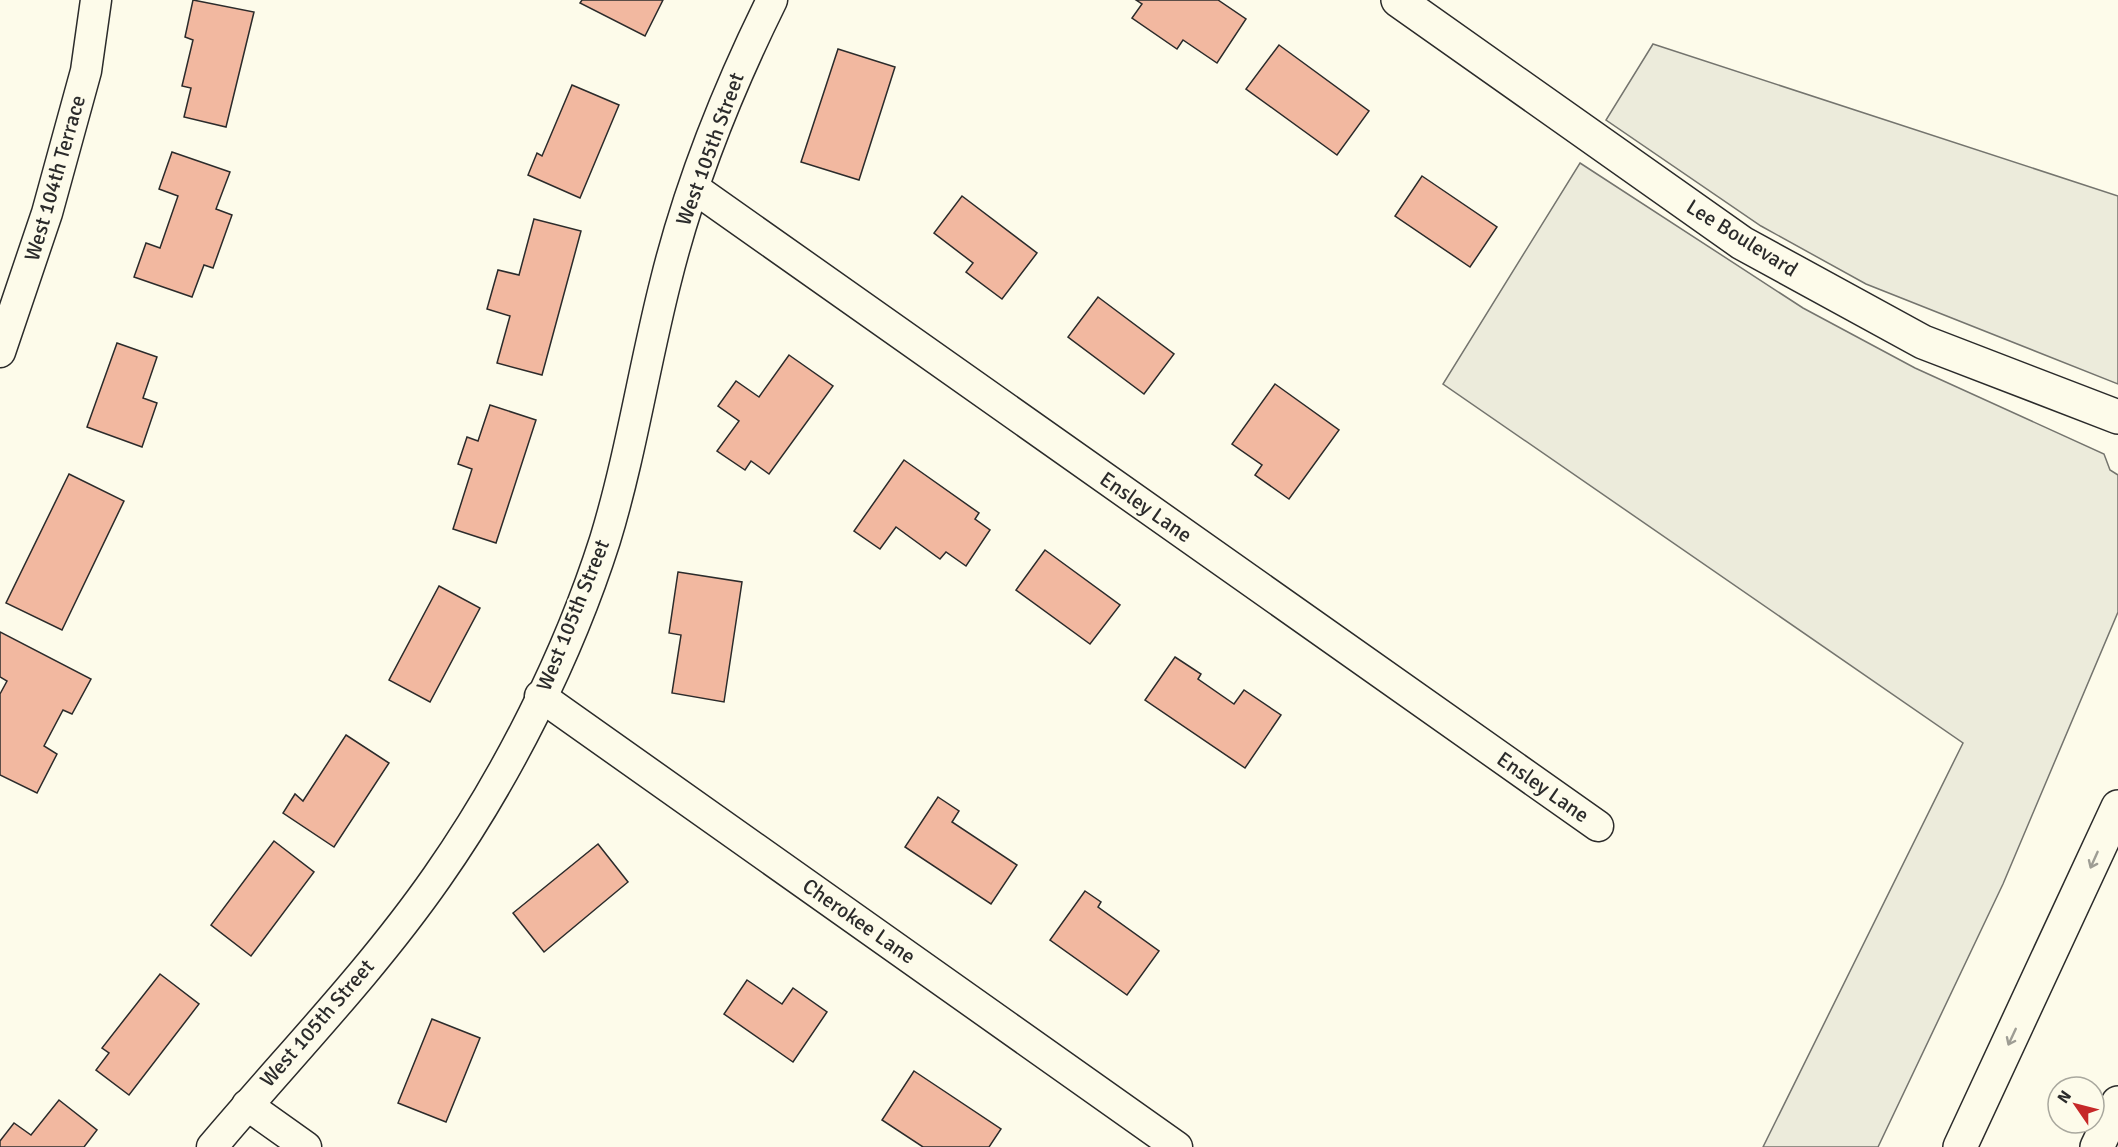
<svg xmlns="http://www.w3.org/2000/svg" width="2118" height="1147" font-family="Signika,sans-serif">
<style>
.green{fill:#ecebdb;stroke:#74746e;stroke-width:1.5}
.building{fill:#f2b8a0;stroke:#2b2b2b;stroke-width:1.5}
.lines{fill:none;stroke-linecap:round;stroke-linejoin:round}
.minor-casing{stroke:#2b2b2b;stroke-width:33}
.tertiary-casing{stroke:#2b2b2b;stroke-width:36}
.motorway-casing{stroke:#2b2b2b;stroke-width:36}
.minor{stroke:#fdfbea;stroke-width:30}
.tertiary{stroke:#fdfbea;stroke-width:33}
.motorway{stroke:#fdfbea;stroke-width:33}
.oneway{stroke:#9e9d94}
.labels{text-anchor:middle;stroke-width:4.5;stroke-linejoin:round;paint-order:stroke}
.street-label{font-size:21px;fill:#2b2b2b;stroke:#fdfbea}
</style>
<rect width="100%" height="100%" fill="#fdfbea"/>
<g class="green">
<path d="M1653,44L2118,196V384L1866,284L1761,226L1606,120Z"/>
<path d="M1580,163L1803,308L1915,368L2104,454L2110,470L2118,475V612L2003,884L1878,1147H1763L1963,743L1443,384Z"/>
</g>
<g class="building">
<path d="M193,0L254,12L226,127L184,117L191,88L182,86L193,40L185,37Z"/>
<path d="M582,0H663L645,36L580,3Z"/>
<path d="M1136,0H1218L1246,19L1217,63L1183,40L1177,49L1132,18L1142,4Z"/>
<path d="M1279,45L1369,111L1337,155L1246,89Z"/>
<path d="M838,49L895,67L859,180L801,162Z"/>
<path d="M572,85L619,105L580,198L528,175L537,153L542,156Z"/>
<path d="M172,152L230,172L216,209L232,215L213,268L204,265L192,297L134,277L146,243L160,248L178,196L159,189Z"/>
<path d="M1422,176L1497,227L1470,267L1395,216Z"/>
<path d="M962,196L1037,253L1002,299L966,272L973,263L934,233Z"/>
<path d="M534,219L581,231L542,375L497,363L510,316L487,309L498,270L519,275Z"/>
<path d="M1098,297L1174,354L1144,394L1068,337Z"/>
<path d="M117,343L157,357L143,398L157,403L142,447L87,427Z"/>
<path d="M789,355L833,386L769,474L751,461L745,470L717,451L739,421L718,406L736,381L759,397Z"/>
<path d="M1275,384L1339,430L1289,499L1255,475L1262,465L1232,444Z"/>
<path d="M490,405L536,420L496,543L453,529L472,469L458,464L467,437L478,441Z"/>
<path d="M904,460L979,513L975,519L990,530L966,566L946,552L940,559L896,527L880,549L854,531Z"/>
<path d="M69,474L124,501L62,630L6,603Z"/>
<path d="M1045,550L1120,605L1090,644L1016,590Z"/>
<path d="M678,572L742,582L724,702L672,693L681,635L669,633Z"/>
<path d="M439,586L480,608L430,702L389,680Z"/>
<path d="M0,632L91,679L72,714L63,710L44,746L57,754L37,793L0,775V694L7,681L0,677Z"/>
<path d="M1175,657L1201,674L1198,679L1234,704L1244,690L1281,715L1245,768L1145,700Z"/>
<path d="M346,735L389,763L334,847L283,813L295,794L303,801Z"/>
<path d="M938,797L959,811L952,822L1017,865L991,904L905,847Z"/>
<path d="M274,841L314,872L251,956L211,925Z"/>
<path d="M598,844L628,882L544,952L513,913Z"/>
<path d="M1085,891L1101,902L1098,907L1159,951L1127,995L1050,940Z"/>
<path d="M160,974L199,1004L129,1095L96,1070L109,1053L102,1048Z"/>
<path d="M747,980L782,1004L793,988L827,1012L793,1062L724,1014Z"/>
<path d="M432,1019L480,1038L446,1122L398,1103Z"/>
<path d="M914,1071L1001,1129L989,1147H923L882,1120Z"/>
<path d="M59,1100L97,1130L84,1147H0V1141L14,1123L31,1135Z"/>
</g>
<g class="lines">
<defs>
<g id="minor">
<path d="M694,188L1598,826"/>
<path d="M0,352L47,213L86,71L96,0"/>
<path d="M540,696L1177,1147"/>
<path d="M247,1105L306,1147"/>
<path d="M212,1147C287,1058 370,973 437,877C507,777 568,656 605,540C631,455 644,366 666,280C690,183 728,89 772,0"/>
</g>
<path id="tertiary" d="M1398,0L1742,243L1923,342L2118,417"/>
<g id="motorway">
<path d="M1960,1147L2118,807"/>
<path d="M2097,1147L2118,1103"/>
</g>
</defs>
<use href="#minor" class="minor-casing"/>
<use href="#tertiary" class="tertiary-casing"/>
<use href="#motorway" class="motorway-casing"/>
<use href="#minor" class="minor"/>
<use href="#tertiary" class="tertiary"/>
<use href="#motorway" class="motorway"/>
</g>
<defs><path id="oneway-shaft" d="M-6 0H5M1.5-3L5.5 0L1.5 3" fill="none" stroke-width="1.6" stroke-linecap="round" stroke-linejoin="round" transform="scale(1.5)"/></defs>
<g class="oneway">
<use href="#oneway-shaft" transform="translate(2094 860) rotate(114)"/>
<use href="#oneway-shaft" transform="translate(2012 1037) rotate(115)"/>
</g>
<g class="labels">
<g class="street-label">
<text transform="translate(710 149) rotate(-70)" y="7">West 105th Street</text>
<text transform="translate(55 178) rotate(-74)" y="7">West 104th Terrace</text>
<text transform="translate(1742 238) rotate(32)" y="7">Lee Boulevard</text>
<text transform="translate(1146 507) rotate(35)" y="7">Ensley Lane</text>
<text transform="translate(573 615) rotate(-68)" y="7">West 105th Street</text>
<text transform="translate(1543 787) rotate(35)" y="7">Ensley Lane</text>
<text transform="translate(859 921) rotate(35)" y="7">Cherokee Lane</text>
<text transform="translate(317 1023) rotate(-49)" y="7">West 105th Street</text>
</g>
</g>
<g transform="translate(2076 1105) rotate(305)"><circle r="28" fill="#fdfbea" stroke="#a9a89e" stroke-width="1.5"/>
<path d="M0-4.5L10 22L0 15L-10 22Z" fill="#c62828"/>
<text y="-9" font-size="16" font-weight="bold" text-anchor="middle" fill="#2b2b2b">N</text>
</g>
</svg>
